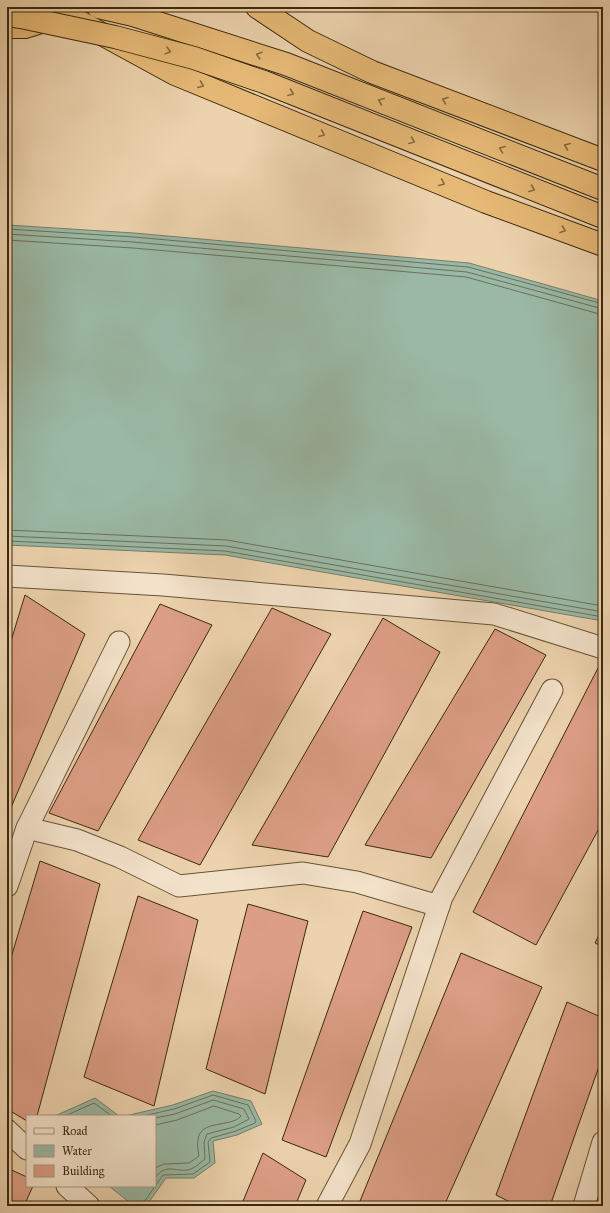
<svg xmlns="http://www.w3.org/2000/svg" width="610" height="1213" font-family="'IM FELL Great Primer',serif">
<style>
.water{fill:#9ab8a5;stroke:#747f69}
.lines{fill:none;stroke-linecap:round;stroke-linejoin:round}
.shore{stroke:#6a705a;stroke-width:1}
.building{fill:#dc9e85;stroke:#3b290e}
.minor-casing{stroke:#675336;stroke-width:23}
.trunk-casing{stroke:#3b290e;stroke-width:24}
.minor{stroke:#f3e2ca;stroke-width:21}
.trunk{stroke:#e6b976;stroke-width:22}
.trunk-bridge-casing{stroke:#3b290e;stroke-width:24;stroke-linecap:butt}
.trunk-bridge{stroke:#e6b976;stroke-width:22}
.oneway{stroke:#886a3d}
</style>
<rect width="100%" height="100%" fill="#ecd2ad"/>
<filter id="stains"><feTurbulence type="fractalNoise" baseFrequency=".005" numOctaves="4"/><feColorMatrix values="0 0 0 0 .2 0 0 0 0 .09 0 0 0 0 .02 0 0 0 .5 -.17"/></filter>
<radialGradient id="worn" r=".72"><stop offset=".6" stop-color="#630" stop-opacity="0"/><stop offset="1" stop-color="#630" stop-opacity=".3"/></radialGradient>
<g class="water">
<path d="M7,225L134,233L469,263L603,301V621L225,555L7,545Z"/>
<path d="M213,1091L251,1101L262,1124L237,1135L213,1141L215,1163L194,1178H166L146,1206H134L109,1186H155V1116H125L173,1105Z"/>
<path d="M95,1098L119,1116H55Z"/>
</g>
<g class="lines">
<g class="shore">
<path d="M7,229L134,237L468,267L603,304"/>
<path d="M7,234L133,242L467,272L603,309"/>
<path d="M7,240L133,248L466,277L603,315"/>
<path d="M7,530L227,540L603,606"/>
<path d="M7,536L226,546L603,612"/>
<path d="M7,541L225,551L603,617"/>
<path d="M65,1116L94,1103L112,1116"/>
<path d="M155,1118L175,1114L213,1100L244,1109L249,1119L234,1127L207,1134L204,1142L205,1159C201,1162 196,1167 191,1169C177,1174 167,1161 155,1178"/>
<path d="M155,1125L177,1120L214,1106L239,1114L241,1116C231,1128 200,1119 198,1140C197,1145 198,1151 199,1156L189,1163L164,1164L155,1168"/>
<path d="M143,1206L144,1202L163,1175L193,1174L210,1162L208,1142L211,1138L236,1131L255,1123L256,1121L248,1105L213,1095L174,1109L143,1116"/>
</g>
</g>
<g class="building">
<path d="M25,595L85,634L7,817V654Z"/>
<path d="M160,604L212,625L98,831L49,813Z"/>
<path d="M272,608L331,634L200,865L138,840Z"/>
<path d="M383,618L440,652L328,857L252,845Z"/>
<path d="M495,629L546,655L431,858L365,845Z"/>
<path d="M598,668L603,670V821L536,945L473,912Z"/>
<path d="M40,861L100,884L37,1116H27V1121L7,1109V971Z"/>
<path d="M138,896L198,920L154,1106L84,1077Z"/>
<path d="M248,904L308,921L265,1094L206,1069Z"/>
<path d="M363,911L412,927L326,1157L282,1140Z"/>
<path d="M603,927V947L595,943Z"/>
<path d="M461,953L542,987L444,1206H358Z"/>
<path d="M567,1002L603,1018V1055L550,1206H518L496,1195Z"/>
<path d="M263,1153L306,1180L295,1206H241Z"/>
<path d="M7,1168L27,1177V1186H33L24,1206H7Z"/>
</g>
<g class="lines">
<defs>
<g id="minor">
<path d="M7,576L163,585L494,614L603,648"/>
<path d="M27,828L77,840L120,857L179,886L303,873L357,882L439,906"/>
<path d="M7,886L27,828L119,642"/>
<path d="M7,1130L27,1149"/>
<path d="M67,1186L89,1206"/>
<path d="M327,1206L360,1144L442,897L552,690"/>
<path d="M584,1206L603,1142"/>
</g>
<g id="trunk">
<path d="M98,7L133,15L286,64L603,189"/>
<path d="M257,7L308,41L372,72L603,160"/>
<path d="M67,15L175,74L486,202L603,245"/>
<path d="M7,27H25L41,22"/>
</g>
</defs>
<use href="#minor" class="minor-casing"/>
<use href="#trunk" class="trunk-casing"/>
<use href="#minor" class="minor"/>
<use href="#trunk" class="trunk"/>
<defs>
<path id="trunk-bridge" d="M7,15L21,17L115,37L194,58L264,82L603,217"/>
</defs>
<use href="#trunk-bridge" class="trunk-bridge-casing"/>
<use href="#trunk-bridge" class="trunk-bridge"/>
</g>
<defs><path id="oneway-chevron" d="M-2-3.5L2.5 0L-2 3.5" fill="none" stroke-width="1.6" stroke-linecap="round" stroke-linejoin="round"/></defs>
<g class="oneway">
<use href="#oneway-chevron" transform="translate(168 51) rotate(15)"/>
<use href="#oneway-chevron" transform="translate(259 55) rotate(-162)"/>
<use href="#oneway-chevron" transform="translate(201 85) rotate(22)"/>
<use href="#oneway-chevron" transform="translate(291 93) rotate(22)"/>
<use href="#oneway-chevron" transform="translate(445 100) rotate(-159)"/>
<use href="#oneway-chevron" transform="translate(381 101) rotate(-158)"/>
<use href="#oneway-chevron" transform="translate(322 134) rotate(23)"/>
<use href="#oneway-chevron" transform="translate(412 141) rotate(22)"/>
<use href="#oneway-chevron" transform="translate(567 146) rotate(-158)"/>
<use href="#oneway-chevron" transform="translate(502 149) rotate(-158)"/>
<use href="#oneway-chevron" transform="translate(442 183) rotate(23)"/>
<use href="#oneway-chevron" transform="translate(532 189) rotate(22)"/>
<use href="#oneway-chevron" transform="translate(563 230) rotate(20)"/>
</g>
<rect width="610" height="1213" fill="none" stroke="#ecd2ad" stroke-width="24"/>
<rect x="8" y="8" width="594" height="1197" fill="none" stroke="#3b290e" stroke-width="2"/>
<rect x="12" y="12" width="586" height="1189" fill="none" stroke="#3b290e"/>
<rect x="26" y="1115" width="130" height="72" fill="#f3e2ca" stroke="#a9987f"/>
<rect x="34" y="1128" width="20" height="6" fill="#f3e2ca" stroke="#a9987f"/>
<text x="62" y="1135" font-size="12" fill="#3b290e">Road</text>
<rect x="34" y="1145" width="20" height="12" fill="#9ab8a5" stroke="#a9987f"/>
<text x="62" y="1155" font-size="12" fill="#3b290e">Water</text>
<rect x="34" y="1165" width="20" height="12" fill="#dc9e85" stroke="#a9987f"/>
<text x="62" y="1175" font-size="12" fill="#3b290e">Building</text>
<rect width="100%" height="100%" filter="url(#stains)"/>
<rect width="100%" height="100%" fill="url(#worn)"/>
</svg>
